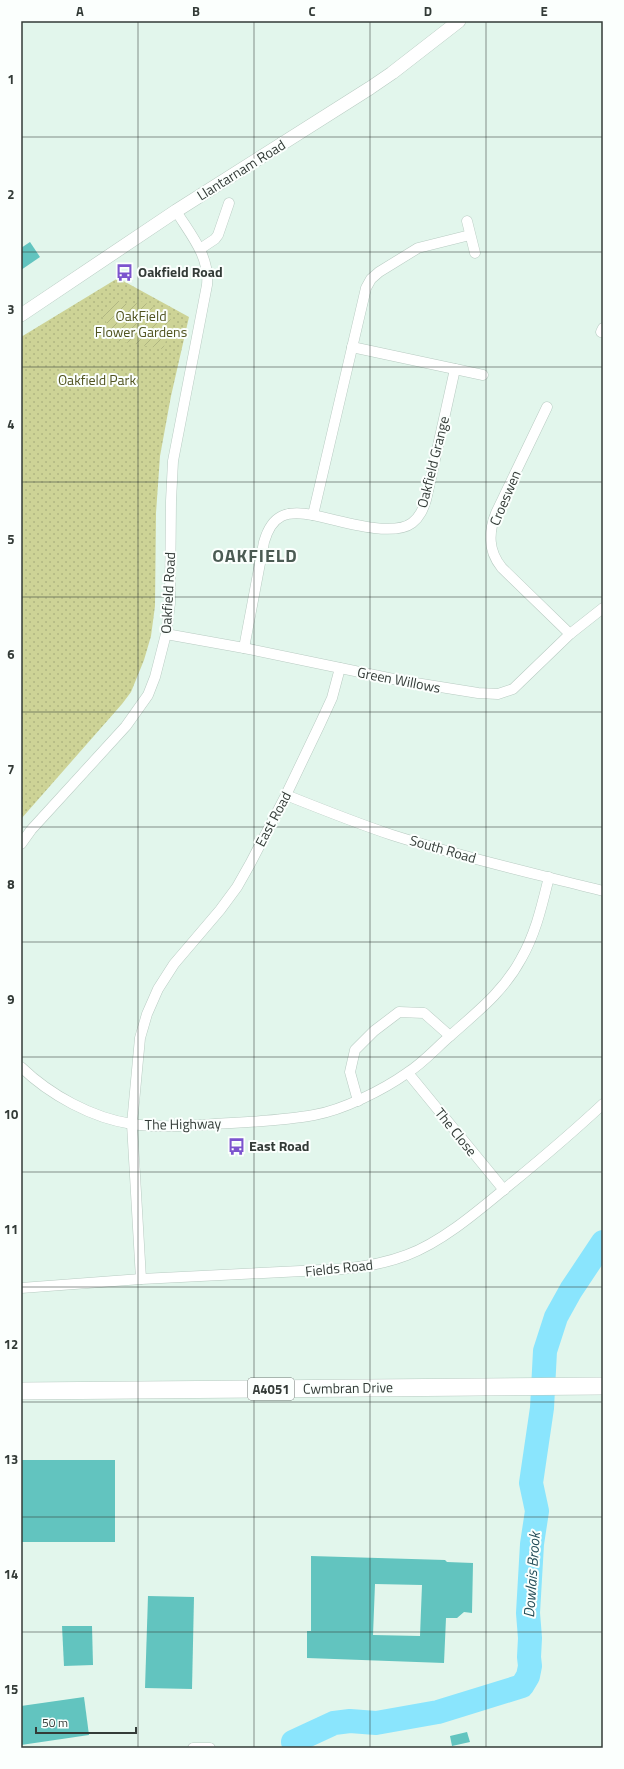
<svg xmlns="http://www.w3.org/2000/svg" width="624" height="1769" font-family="'Titillium Web',sans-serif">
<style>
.park{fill:url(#park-dots)}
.garden{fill:url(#garden-furrows)}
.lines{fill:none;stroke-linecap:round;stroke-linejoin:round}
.river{stroke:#8ae5fd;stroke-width:24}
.building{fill:#62c4bf;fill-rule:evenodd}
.minor-casing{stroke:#b8cbc2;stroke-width:11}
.tertiary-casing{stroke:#b8cbc2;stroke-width:14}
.primary-casing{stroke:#b8cbc2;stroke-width:18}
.minor{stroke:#fff;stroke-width:10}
.tertiary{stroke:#fff;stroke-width:13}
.primary{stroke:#fff;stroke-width:17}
.grid{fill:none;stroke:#333b37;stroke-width:1;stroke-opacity:0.55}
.labels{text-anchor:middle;stroke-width:4;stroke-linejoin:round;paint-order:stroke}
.shield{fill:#fbfffd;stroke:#6f7672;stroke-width:1}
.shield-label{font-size:13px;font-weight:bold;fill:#333b37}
.street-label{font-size:14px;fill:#333b37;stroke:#fbfffd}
.poi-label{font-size:14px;font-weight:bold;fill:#333b37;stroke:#fbfffd;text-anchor:start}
.park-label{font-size:14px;fill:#50531f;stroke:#fbfffd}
.water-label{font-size:15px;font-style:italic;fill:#244d58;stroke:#fbfffd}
.district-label{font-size:18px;font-weight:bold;letter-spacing:1px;fill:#4b5b53;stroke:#fbfffd}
.neatline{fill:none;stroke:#333b37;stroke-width:1.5}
.grid-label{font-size:13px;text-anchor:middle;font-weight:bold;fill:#333b37}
</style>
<defs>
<pattern id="park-dots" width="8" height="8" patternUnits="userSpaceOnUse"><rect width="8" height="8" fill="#cdd396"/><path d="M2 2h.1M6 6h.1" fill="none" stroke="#b0b682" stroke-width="1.8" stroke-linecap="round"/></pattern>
<pattern id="garden-furrows" width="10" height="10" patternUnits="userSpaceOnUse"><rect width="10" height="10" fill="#cdd396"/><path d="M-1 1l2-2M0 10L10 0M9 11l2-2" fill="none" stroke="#b0b682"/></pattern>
</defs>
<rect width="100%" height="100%" fill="#e2f6ec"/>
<path class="park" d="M118,278L189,317L171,396L160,456L156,513L155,606L151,636L144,660L131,692L122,704L21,819V337Z"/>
<path class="garden" d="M117,301L131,305L143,301L173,321L163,349L118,341L101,314Z"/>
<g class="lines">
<path class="river" d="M293,1742L334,1723L350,1721L376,1723L438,1712L522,1686L528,1676L530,1666L529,1657L530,1638L528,1613L532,1544L537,1511L531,1483L542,1408L545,1351L556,1317L571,1290L603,1242"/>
</g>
<g class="building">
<path d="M30,242L40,257L21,270V248Z"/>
<rect x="21" y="1460" width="94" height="82"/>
<path d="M311,1556L445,1560L447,1562L473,1563L472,1613L464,1612L457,1618H446L444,1663L307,1658V1631H311ZM375,1584L422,1585L420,1636L373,1635Z"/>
<path d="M148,1596L194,1597L192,1689L145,1688Z"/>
<path d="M62,1626H92L93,1665L64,1666Z"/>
<path d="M84,1697L89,1735L21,1745V1706Z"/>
<path d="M467,1732L470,1742L452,1746L450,1736Z"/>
</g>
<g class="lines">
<defs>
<g id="minor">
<path d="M467,221L475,253"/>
<path d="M200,249L215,239L218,235L229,203"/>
<path d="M601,332L603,328"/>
<path d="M352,347L483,375"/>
<path d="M547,407L496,513C488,533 488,551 502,568L570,634"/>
<path d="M313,515C337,520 392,538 412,523C420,517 423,509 426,500L455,369"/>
<path d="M166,634L244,648L403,681L478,693L498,694L513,689L570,634L603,608"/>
<path d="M244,648L264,542C272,514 287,510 313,515L366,288L371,279L379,272L418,248L470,235"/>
<path d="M286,795C321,809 356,823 392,835C461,857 532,873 603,891"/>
<path d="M21,844L31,830L126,726L148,695L155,677L166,634L170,603L171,501L173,461L207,285C210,256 190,234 176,211"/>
<path d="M21,1067C50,1095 92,1118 132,1124C159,1128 187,1126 215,1124C248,1122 281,1121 314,1115C343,1110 383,1090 407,1073C423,1063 436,1048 450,1036C477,1012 504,991 521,959C536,933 542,905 549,877"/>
<path d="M408,1073L504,1190"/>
<path d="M358,1101L350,1072L355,1050L374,1031L399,1012L424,1013L450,1036"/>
<path d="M141,1279L132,1124L140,1038L147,1014L158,989L174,964L220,910L237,887L250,864L286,795L320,724L332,698L340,668"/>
<path d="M21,1288L141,1279L342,1269C364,1267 386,1263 407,1255C442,1242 478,1211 507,1187C540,1160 572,1133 603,1104"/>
<path d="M193,1748H210"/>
</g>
<path id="tertiary" d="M21,315L176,211L370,88L392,73L459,21"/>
<path id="primary" d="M21,1391L603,1386"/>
</defs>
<use href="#minor" class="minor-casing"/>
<use href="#tertiary" class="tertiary-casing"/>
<use href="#primary" class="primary-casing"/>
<use href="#minor" class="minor"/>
<use href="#tertiary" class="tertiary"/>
<use href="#primary" class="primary"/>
</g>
<path class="grid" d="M138,21V1748M254,21V1748M370,21V1748M486,21V1748M21,137H603M21,252H603M21,367H603M21,482H603M21,597H603M21,712H603M21,827H603M21,942H603M21,1057H603M21,1172H603M21,1287H603M21,1402H603M21,1517H603M21,1632H603"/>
<defs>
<symbol id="bus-bare" viewBox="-9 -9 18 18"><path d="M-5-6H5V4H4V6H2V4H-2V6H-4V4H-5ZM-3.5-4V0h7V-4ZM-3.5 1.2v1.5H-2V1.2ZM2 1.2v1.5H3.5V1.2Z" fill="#7c54ce" stroke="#fbfffd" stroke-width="2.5" paint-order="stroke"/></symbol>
</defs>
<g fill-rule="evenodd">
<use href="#bus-bare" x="112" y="260" width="25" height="25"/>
<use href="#bus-bare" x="224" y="1134" width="25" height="25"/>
</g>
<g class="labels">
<rect class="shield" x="248" y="1378" width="46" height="22" rx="3"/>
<g class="shield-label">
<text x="271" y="1394">A4051</text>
</g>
<g class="street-label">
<text transform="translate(241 170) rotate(-32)" y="5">Llantarnam Road</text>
<text transform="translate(433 462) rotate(-76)" y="5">Oakfield Grange</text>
<text transform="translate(505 498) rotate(-67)" y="5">Croeswen</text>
<text transform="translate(168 593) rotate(-87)" y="5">Oakfield Road</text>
<text transform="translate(399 680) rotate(11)" y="5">Green Willows</text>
<text transform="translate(273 819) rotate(-62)" y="5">East Road</text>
<text transform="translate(443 849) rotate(16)" y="5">South Road</text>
<text transform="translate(183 1124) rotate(-1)" y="5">The Highway</text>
<text transform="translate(456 1132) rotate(51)" y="5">The Close</text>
<text transform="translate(339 1268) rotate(-6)" y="5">Fields Road</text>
<text transform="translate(348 1388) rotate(-1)" y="5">Cwmbran Drive</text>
</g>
<g class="poi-label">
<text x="138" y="277">Oakfield Road</text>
<text x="249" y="1151">East Road</text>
</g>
<g class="park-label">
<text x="141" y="321">OakField<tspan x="141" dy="16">Flower Gardens</tspan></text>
<text x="97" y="385">Oakfield Park</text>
</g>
<g class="water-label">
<text transform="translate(532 1575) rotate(-86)" y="5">Dowlais Brook</text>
</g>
<g class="district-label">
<text x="255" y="562">OAKFIELD</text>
</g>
</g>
<rect width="624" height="1769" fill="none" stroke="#fbfffd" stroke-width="44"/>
<path d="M36 1727v6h100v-6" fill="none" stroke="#333b37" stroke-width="2"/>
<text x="42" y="1727" font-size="12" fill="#333b37" stroke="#fbfffd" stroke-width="3" paint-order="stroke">50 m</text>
<rect x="22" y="22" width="580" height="1725" class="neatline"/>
<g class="grid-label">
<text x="80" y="16">A</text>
<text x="196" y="16">B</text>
<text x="312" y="16">C</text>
<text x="428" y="16">D</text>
<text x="544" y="16">E</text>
<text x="11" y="84">1</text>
<text x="11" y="199">2</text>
<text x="11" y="314">3</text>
<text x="11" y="429">4</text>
<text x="11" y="544">5</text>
<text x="11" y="659">6</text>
<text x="11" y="774">7</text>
<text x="11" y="889">8</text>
<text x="11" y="1004">9</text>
<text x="11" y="1119">10</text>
<text x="11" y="1234">11</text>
<text x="11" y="1349">12</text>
<text x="11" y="1464">13</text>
<text x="11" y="1579">14</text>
<text x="11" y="1694">15</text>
</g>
</svg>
